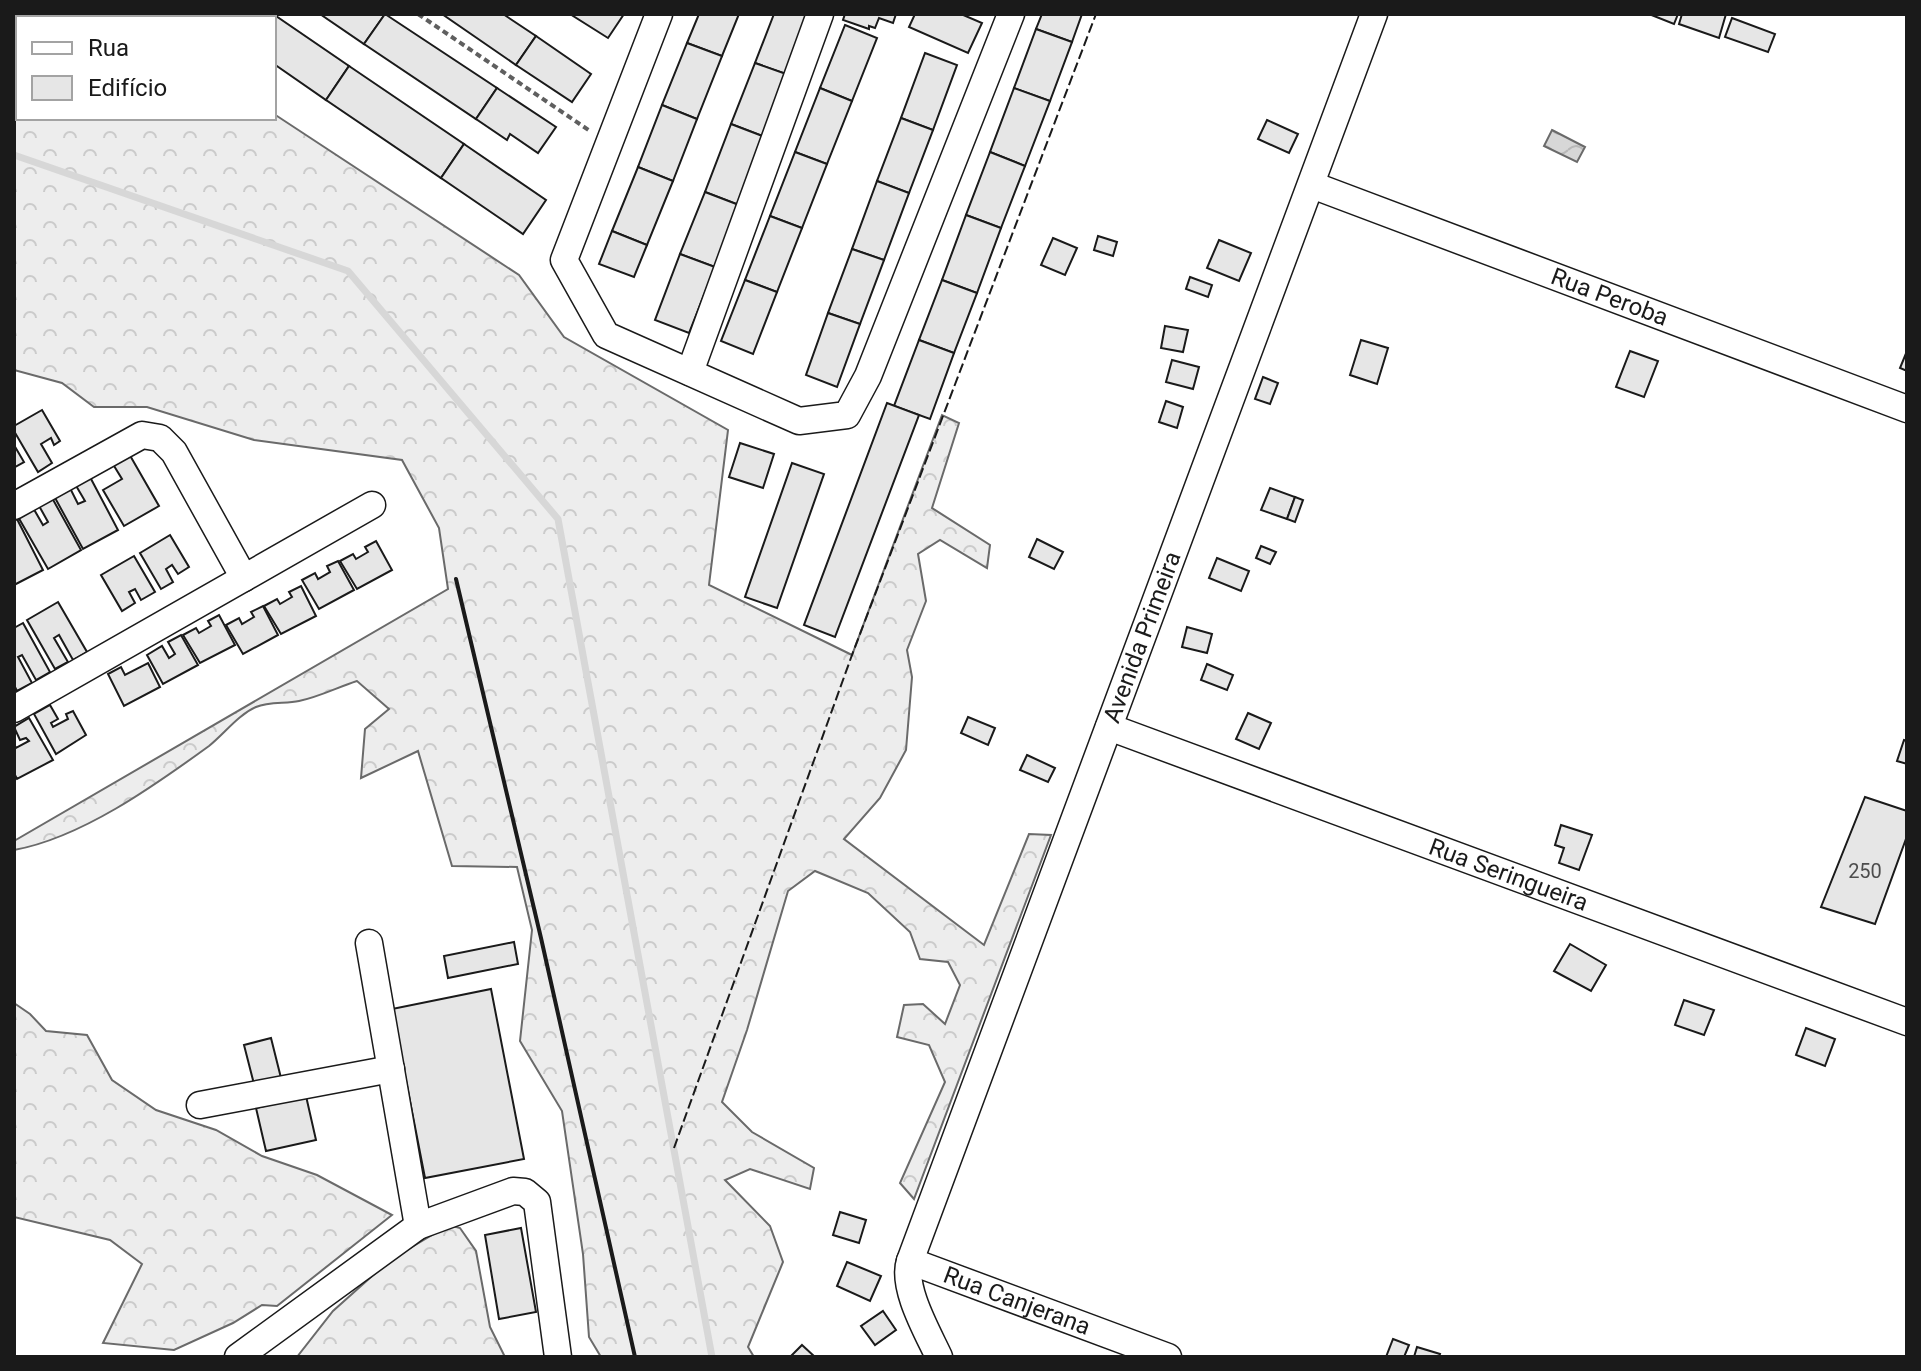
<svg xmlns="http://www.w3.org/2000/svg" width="1921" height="1371" font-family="Roboto,sans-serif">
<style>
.forest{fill:url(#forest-crowns);stroke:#6a6a6a;stroke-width:2}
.water{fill:url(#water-waves);stroke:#6a6a6a;stroke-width:2}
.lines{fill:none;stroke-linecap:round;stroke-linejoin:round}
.stream{stroke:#d7d7d7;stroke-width:7}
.building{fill:#e6e6e6;stroke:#1a1a1a;stroke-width:2}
.minor-casing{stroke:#1a1a1a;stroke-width:29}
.path{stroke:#5f5f5f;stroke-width:4;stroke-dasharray:6 4;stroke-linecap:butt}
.minor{stroke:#fff;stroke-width:26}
.fence{stroke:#1a1a1a;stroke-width:2;stroke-dasharray:10 4;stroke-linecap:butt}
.wall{stroke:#1a1a1a;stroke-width:4}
.labels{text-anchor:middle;stroke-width:6;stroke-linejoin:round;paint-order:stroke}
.number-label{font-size:20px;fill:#4d4d4d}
.street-label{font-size:24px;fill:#1a1a1a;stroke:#fff}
</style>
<defs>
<pattern id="forest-crowns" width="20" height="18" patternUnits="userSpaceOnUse" patternTransform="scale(2)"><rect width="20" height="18" fill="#ededed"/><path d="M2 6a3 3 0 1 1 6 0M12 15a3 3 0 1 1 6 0" fill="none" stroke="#cbcbcb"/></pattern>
<pattern id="water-waves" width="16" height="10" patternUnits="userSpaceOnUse" patternTransform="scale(2)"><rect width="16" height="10" fill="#d7d7d7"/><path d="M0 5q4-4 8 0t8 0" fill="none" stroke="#b8b8b8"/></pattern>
</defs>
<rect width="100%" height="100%" fill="#fff"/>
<g class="forest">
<path d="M15,29H18V118H274V114L519,275L564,337L728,430L709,585L852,655L942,415L959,423L932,508L990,545L987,568L940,540L918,554L926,601L907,650L912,677L906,750L880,798L844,839L984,945L1029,834L1051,835L914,1199L900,1183L945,1082L929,1045L897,1037L904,1005L923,1004L945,1024L960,985L948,962L920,959L910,932L868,893L815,871L788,891L747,1030L722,1102L752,1132L814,1168L810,1189L750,1169L725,1180L770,1226L783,1262L748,1347L754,1357H601L589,1337L583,1254L562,1111L520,1041L532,930L517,867L452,866L418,751L361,778L365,729L389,709L357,681C338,687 319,697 299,701C286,704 269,701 256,707C238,715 225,733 209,746C154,786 81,838 14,850V841L448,589L439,528L402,460L254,440L147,407H94L62,383L14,370Z"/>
<path d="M14,1003L30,1014L46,1031L87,1035L112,1080L156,1110L216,1130L262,1156L317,1175L392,1215L277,1306L262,1305L233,1323L174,1350L103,1343L142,1264L110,1240L14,1217Z"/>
<path d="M449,1225L460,1228L476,1251L490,1327L505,1357H297L333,1311L390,1260Z"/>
</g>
<path class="water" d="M1552,130L1585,147L1577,162L1544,146Z"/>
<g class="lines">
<path class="stream" d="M14,155L348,271L558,519L712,1357"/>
</g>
<g class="building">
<path d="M265,14H273L349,66L326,100L274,64V18H262Z"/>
<path d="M320,14H385L364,44Z"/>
<path d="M385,14L497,88L476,119L364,44Z"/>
<path d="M442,14H503L536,36L516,65Z"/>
<path d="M570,14H624L608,38Z"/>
<path d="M699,14H739L722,56L687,43Z"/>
<path d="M774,14H802L812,18L789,75L755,63Z"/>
<path d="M845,14H896L893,23L879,18L875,28L869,26V29L843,20Z"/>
<path d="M915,14H961L982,23L968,53L909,27Z"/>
<path d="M1042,14H1082L1072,42L1036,29Z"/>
<path d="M1649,14H1678L1674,24Z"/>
<path d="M1682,14H1726L1719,38L1679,24Z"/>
<path d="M1732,18L1775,34L1768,52L1725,37Z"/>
<path d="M845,25L877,38L852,101L820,88Z"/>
<path d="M1036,29L1072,42L1050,101L1014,88Z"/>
<path d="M536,36L591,74L572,102L516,65Z"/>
<path d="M687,43L722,56L697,119L662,105Z"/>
<path d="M925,53L957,65L933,130L901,118Z"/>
<path d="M755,63L789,75L765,137L731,124Z"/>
<path d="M349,66L464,144L441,178L326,100Z"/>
<path d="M497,88L556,127L538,153L510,134L507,140L476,119Z"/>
<path d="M820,88L852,101L827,164L795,152Z"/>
<path d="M1014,88L1050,101L1025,166L990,152Z"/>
<path d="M662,105L697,119L673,181L638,167Z"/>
<path d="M901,118L933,130L909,193L877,181Z"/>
<path d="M1267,120L1298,134L1289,153L1258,139Z"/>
<path d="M731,124L765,137L739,205L705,192Z"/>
<path d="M464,144L546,200L523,234L441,178Z"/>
<path d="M795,152L827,164L802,228L770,216Z"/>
<path d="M990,152L1025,166L1001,228L966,215Z"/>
<path d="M638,167L673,181L647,245L612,231Z"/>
<path d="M877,181L909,193L884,260L852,249Z"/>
<path d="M705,192L739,205L715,267L680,254Z"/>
<path d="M966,215L1001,228L977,293L942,280Z"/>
<path d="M770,216L802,228L777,292L745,280Z"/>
<path d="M612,231L647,245L634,277L599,264Z"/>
<path d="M1098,236L1117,242L1113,256L1094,250Z"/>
<path d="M1053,238L1077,248L1065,275L1041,265Z"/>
<path d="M1219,240L1251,253L1239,281L1207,268Z"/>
<path d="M852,249L884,260L860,324L828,313Z"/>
<path d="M680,254L715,267L689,333L655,320Z"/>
<path d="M1190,277L1212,285L1208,297L1186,289Z"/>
<path d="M745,280L777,292L753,354L721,341Z"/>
<path d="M942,280L977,293L954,353L919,340Z"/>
<path d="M828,313L860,324L837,387L806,375Z"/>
<path d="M1165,326L1188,330L1183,352L1161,348Z"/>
<path d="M919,340L954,353L930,419L894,406Z"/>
<path d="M1361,340L1388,348L1377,384L1350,375Z"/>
<path d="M1630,351L1658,361L1644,397L1616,387Z"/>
<path d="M1907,351V371L1900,368Z"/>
<path d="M1172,360L1199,367L1193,389L1166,382Z"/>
<path d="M1263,377L1278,383L1270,404L1255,399Z"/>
<path d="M1166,401L1183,407L1177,428L1159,422Z"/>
<path d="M887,403L919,415L835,637L804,625Z"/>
<path d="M42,410L60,441L54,445L51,438L41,444L52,463L38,472L14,431V426Z"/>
<path d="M740,443L774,454L763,488L729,477Z"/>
<path d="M14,445L24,462L15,467L14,464Z"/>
<path d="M128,452L159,506L124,526L103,490L122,479L111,461Z"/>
<path d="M792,463L824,474L777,608L745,597Z"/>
<path d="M90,477L118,530L83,549L54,496L70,488L78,504L85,501L75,484Z"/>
<path d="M1270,488L1295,497L1287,519L1261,510Z"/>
<path d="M51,496L81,550L48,569L17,515L32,506L43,525L48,522L38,504Z"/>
<path d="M1295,497L1303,500L1295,522L1287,519Z"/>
<path d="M17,519L43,570L14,585V521Z"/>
<path d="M170,535L189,567L178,574L172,565L166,569L173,582L161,589L140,553Z"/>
<path d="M1037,539L1063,552L1054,569L1029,557Z"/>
<path d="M376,541L392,570L357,589L340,561L353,554L356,559L368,552L365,547Z"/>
<path d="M1261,546L1276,552L1270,564L1256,558Z"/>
<path d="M134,556L155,592L141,600L135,589L129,592L135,603L122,611L101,575Z"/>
<path d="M1217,558L1249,571L1241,591L1209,578Z"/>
<path d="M338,561L354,590L319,609L302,580L315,573L318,579L330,572L327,566Z"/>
<path d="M301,586L316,616L281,634L264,606L277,599L280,604L292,597L289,592Z"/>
<path d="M58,602L87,652L73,660L59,635L54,638L68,662L55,669L27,620Z"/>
<path d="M263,606L278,635L243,654L226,625L239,618L242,624L254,617L251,612Z"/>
<path d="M219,615L235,645L200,663L183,635L196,628L199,633L211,626L208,621Z"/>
<path d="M23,623L50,672L36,680L22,655L18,657L32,683L17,691L14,685V628Z"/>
<path d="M1187,627L1212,634L1207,653L1182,647Z"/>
<path d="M181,635L198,665L163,684L147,655L162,646L169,658L175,654L168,642Z"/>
<path d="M148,663L160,687L124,706L108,674L121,667L125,675Z"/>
<path d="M1207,664L1233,675L1227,690L1201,680Z"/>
<path d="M50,705L58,719L51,723L53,727L68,719L66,714L73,711L86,735L56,754L34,714Z"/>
<path d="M1248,713L1271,723L1259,749L1236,739Z"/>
<path d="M968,717L995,728L988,745L961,733Z"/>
<path d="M29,718L53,760L17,779L14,773V744L16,748L29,741L26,738L20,740L14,727Z"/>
<path d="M1904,740L1907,741V764L1897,761Z"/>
<path d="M1027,755L1055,768L1048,782L1020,770Z"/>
<path d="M1865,797L1907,811V836L1875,924L1821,907Z"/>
<path d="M1561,825L1592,835L1579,870L1559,863L1564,848L1555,845Z"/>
<path d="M514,942L518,964L448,978L444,956Z"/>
<path d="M1570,944L1606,965L1591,991L1554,971Z"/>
<path d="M491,989L524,1159L425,1178L392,1009Z"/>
<path d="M1684,1000L1714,1010L1704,1035L1675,1025Z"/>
<path d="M1806,1028L1835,1039L1825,1066L1796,1055Z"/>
<path d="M271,1038L281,1078L254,1084L244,1045Z"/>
<path d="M306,1096L316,1140L266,1151L256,1108Z"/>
<path d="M840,1212L866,1220L859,1243L833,1235Z"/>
<path d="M521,1228L536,1312L499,1319L485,1235Z"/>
<path d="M847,1262L881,1276L870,1301L837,1286Z"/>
<path d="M883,1311L896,1330L875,1345L861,1326Z"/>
<path d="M1393,1339L1409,1345L1404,1357H1386Z"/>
<path d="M802,1345L815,1357H790Z"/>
<path d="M1417,1347L1440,1354L1439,1357H1414Z"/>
</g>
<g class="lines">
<defs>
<g id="minor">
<path d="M205,14V18"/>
<path d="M659,14L564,260L606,335L799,421L847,415L868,376L1011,14"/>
<path id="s1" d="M1312,185L1907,409"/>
<path d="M690,372L820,14"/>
<path d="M14,506L142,435L160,438L174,452L244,578"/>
<path d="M14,709L372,505"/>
<path id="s2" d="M1109,727L1907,1022"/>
<path d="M369,943L418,1226"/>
<path d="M200,1105L391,1069"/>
<path id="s3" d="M910,1261L1168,1357"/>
<path d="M238,1357L418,1226L513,1191L525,1192L537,1202L558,1357"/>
<path id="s4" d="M939,1357C928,1333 901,1287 910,1261L1374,14"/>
</g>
</defs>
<use href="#minor" class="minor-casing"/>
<path class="path" d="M418,14L590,131"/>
<use href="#minor" class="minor"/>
<path class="fence" d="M674,1148L852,655L1096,14"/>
<path class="wall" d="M456,579L541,938L635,1357"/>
</g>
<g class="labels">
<g class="number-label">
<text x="1865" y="878">250</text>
</g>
<g class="street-label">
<text dy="8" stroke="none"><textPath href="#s1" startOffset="318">Rua Peroba</textPath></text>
<text dy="8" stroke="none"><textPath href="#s4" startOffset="768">Avenida Primeira</textPath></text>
<text dy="8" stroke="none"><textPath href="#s2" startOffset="426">Rua Seringueira</textPath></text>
<text dy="8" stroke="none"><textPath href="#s3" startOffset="114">Rua Canjerana</textPath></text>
</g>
</g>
<rect width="1921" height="1371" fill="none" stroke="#1a1a1a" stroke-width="32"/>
<rect x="16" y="16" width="260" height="104" fill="#ffffff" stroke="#a3a3a3" stroke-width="2"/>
<rect x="32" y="42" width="40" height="12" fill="#ffffff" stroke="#a3a3a3" stroke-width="2"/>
<text x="88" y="56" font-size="24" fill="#1a1a1a">Rua</text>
<rect x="32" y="76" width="40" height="24" fill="#e6e6e6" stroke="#a3a3a3" stroke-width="2"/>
<text x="88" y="96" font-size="24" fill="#1a1a1a">Edifício</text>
</svg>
